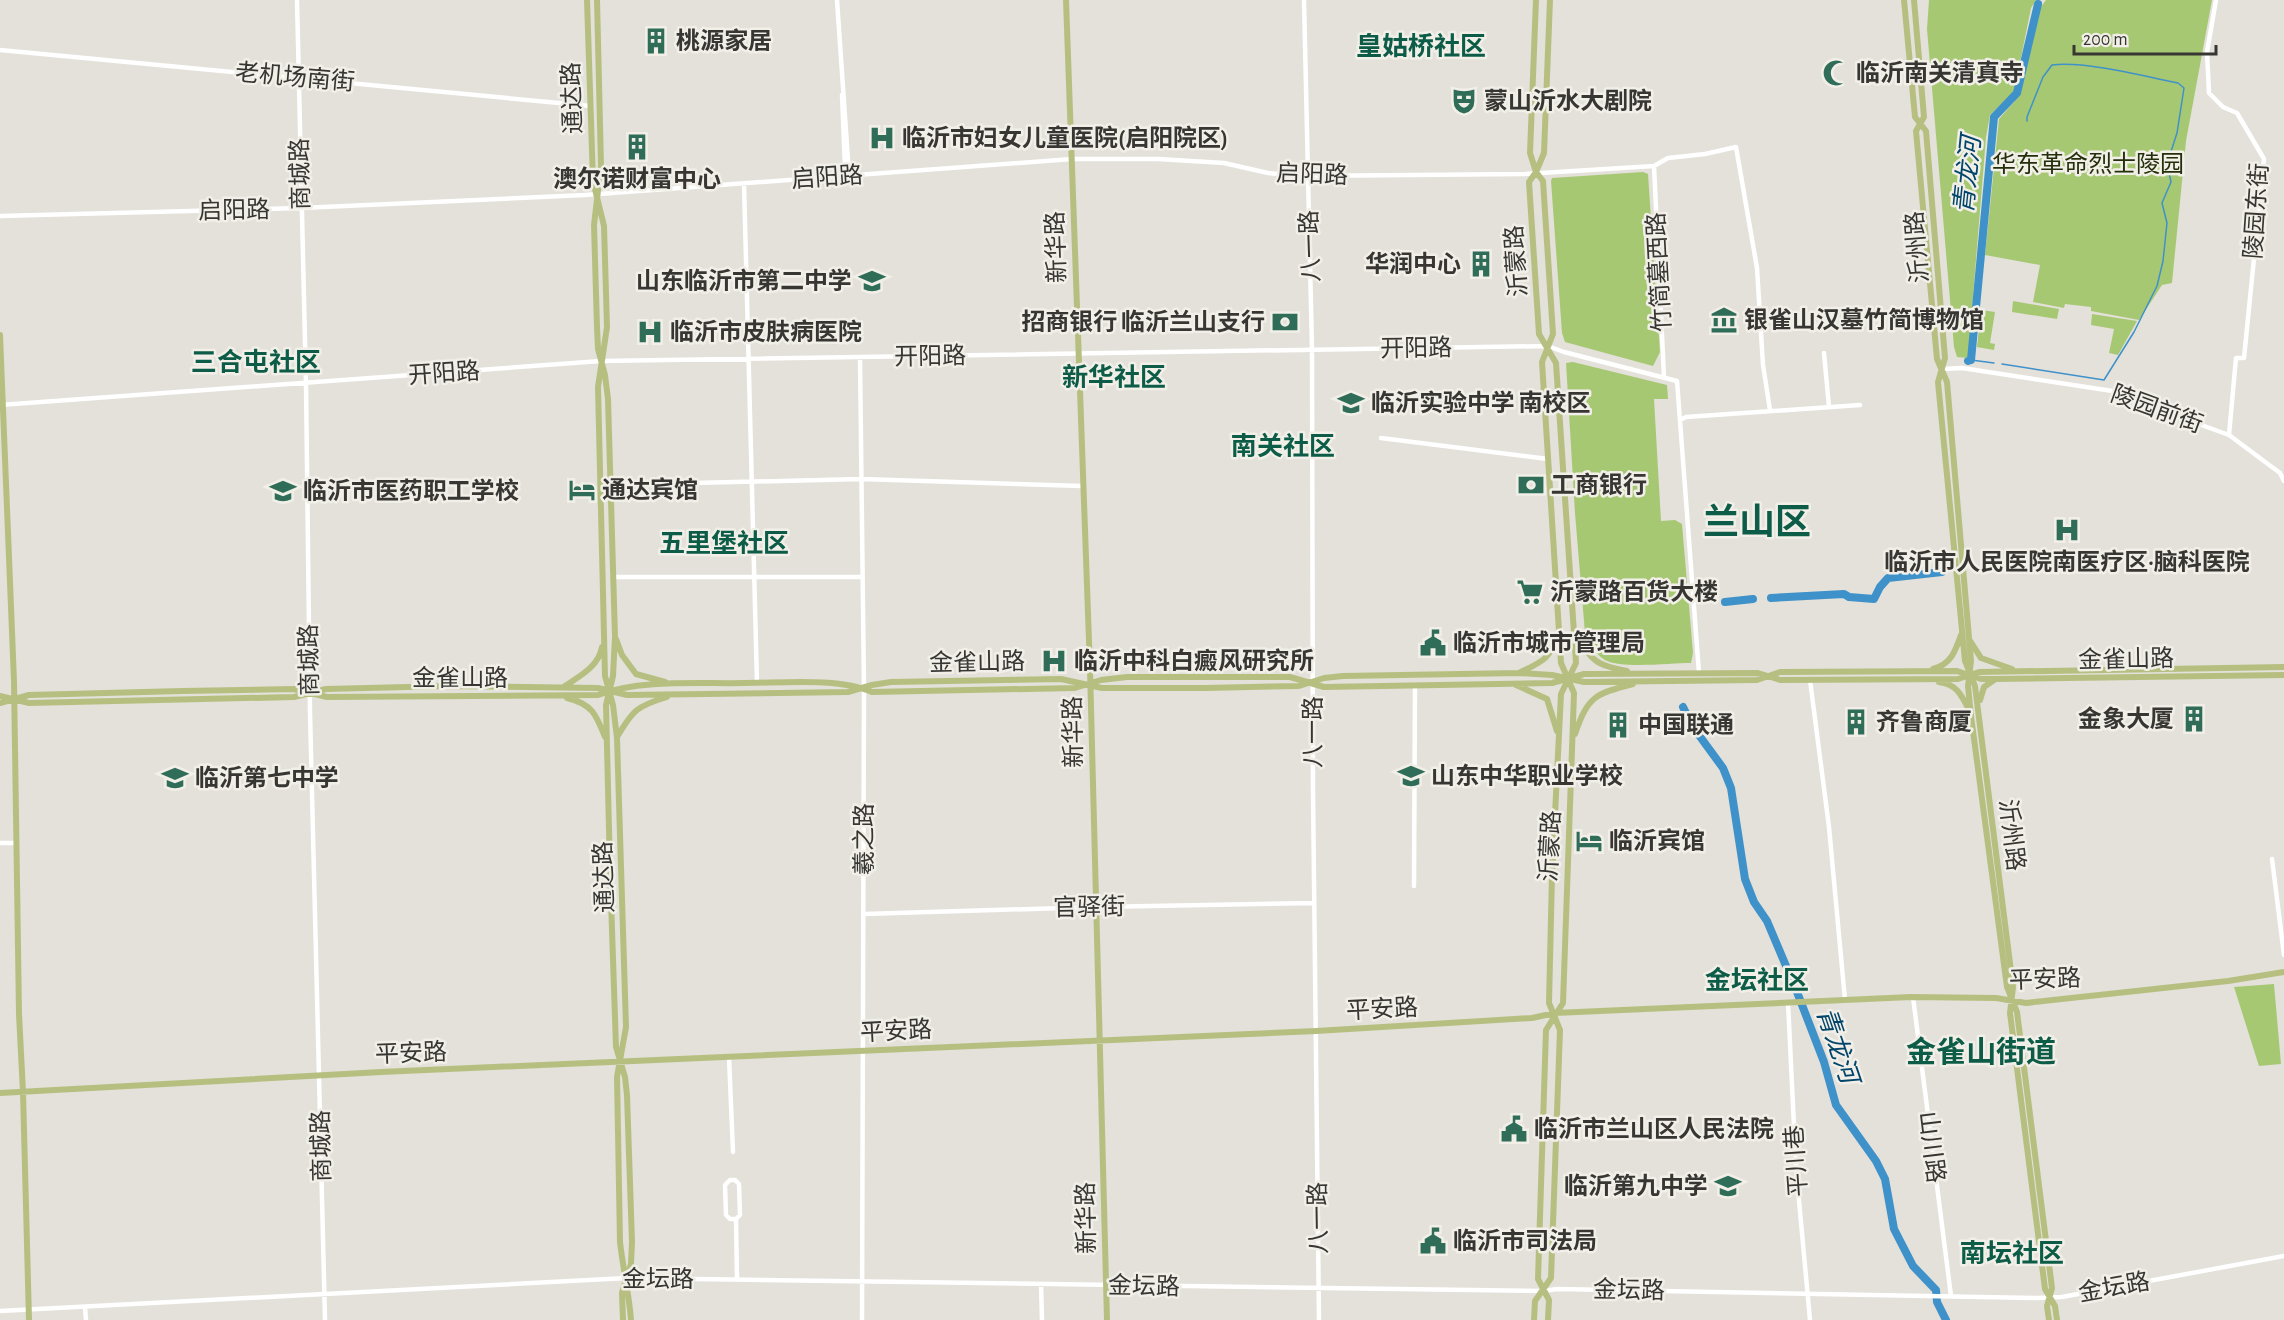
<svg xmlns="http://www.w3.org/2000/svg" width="2284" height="1320" viewBox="0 0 2284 1320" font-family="'Alegreya Sans','Noto Sans SC',sans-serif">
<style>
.green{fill:#a7c873}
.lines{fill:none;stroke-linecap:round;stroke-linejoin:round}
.stream{stroke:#3f91ca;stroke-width:1.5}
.river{stroke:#3f91ca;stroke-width:8}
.minor{stroke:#fff;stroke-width:4.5}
.major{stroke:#b7bf80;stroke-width:6}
.labels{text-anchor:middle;stroke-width:5;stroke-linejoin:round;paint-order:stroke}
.poi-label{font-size:24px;font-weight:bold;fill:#373633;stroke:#f1efe7;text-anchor:start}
.street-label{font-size:24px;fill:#373633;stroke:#f1efe7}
.park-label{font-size:24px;fill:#232f0b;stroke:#f1efe7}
.neighbourhood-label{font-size:26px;font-weight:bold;fill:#0c5c47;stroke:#f1efe7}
.water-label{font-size:26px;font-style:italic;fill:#02456b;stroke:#f1efe7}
.district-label{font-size:30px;font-weight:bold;fill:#0c5c47;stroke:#f1efe7}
.town-label{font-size:36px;font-weight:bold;fill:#0c5c47;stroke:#f1efe7}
</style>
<rect width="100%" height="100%" fill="#e3e1da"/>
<path class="green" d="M1929,0h107l-5,8 -17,84 -24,23 -4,22 -18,221 -11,-1 -3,-10 -27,-318z
M2046,0h166l-26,141 -14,142 -10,2 -23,35 -48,-9v-4l-26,-3 -1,4 -31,-6 7,-37 -55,-10 14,-136 21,-24 20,-87z
M1643,172l5,2 12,178 -7,14 -88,-24 -3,-9 -11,-152 1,-3z
M2013,301l46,8 -2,10 -45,-7z
M1981,310l14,2 -5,31 5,1 -1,6 -17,-3z
M2092,314l45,7 -19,34 -9,-2 5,-24 -23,-4z
M1573,362l94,23 1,14h-14l7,122 14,-1 7,4 11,129 -2,10c-20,0 -70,6 -86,-3 -10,-6 -15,-17 -20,-27l-10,-120 -9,-150z
M2274,984l7,80 -22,2 -25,-79z"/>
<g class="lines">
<path class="stream" d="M1971,360l23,3
M2002,364l102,16 30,-48 23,-46 6,-25 4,-38 -5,-20 9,-21 -4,-18 10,-31 7,-45 -6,-5c-35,-7 -92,-22 -126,-18l-9,12 -16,40v4"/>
<path class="river" d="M1968,361l3,-1 23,-243 23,-24 21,-89
M1771,598l73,-4 5,3 25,2 6,-12 8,-9 54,-6
M1725,602l28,-3
M1683,707l10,20 30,41 8,20 14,91 9,23 13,19 30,71 27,70 12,43 40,56 9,18 9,50 19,37 23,24 1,12 9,18"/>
<path class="minor" d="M297,0l9,384 4,328 15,608
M837,0l12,175
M1304,0l8,350 1,442 6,528
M2216,0l-9,52 2,41 14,14 14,6 27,46 -20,199h-8l-7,77
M0,50l591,56
M842,95l3,73 4,7
M1654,166l10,211
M744,183l13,500
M0,216l301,-8 284,-13 487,-36h86l66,4 44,10 31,3 226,-2 129,-8 14,-8 37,-4 31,-7 21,121 6,97 7,45
M1824,353l5,54
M860,358l4,330 -2,632
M1942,369l20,-1 170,26 42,21 55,20 51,38 4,8
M0,405l601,-44 947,-15 16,6 113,29 22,292
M1680,420l6,-3 174,-12
M1381,438l167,21
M611,485l250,-6 221,7
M614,577h248
M1810,680l19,147 16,173
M0,843h16
M2272,859l12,96
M1414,886l1,-201
M864,914l232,-7 218,-4
M1913,997l38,299
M1788,1002l8,166 14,152
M729,1057l4,95
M736,1219h-6l-4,-4 -1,-30 5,-5h5l4,4 1,31 -4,4 1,60
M1041,1284l1,36
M85,1307l1,13
M0,1311l627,-33 916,13 14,-2 480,9 25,-1 222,-41"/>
<path class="major" d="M587,0l6,181 11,45 3,101 -9,60 7,289 8,29 4,33 9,289 -9,50 3,165c3,27 9,51 11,78
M597,0l4,165 -7,60 3,102 1,22 7,26 3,24 7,238 -2,39 -7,29 4,166 6,176 9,30 2,18 5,147 -1,22 -9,29 1,27
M1066,0l24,669 17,651
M1536,0l-6,153 6,19 7,9 10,153 -11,28 19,301 13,30 -11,310 -17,27 -8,249 11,21 -1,20
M1904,0l11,117 11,14 19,227 -7,24 27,279 10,25 3,24 35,277 -3,26 35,276 10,17 2,14
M1914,0l10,117 -8,14 21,228 10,23 24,279 -3,25 3,30 36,271 10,25 35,276 -5,18 2,14
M0,335l14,346 5,333 4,78 6,228
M1574,631c18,29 19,34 53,40
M616,639l6,16 14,19 29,8
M1970,641l11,17 31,11
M1933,669c18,-5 22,-17 28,-34
M1519,673c24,-12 31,-13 38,-39
M1939,682c18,2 23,14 30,28
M1516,685l31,14 10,32
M565,686c15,-10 34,-20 37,-39
M0,696l29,7 265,-6 32,-8 122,-3 150,2 29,7 221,-3 24,-7 19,-3 170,-3 41,9h103l94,-2 25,-8 19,-2 176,-3 33,2 32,7 173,-2 23,-8 177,-1 24,8h14l289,-4
M567,698c25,6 29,16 38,39
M1980,700l4,-13 10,-7
M0,703l29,-8 153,-4 112,-2 33,8 271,-2c42,-16 101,-11 146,-12 37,0 95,-6 128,9l203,-4 26,-8 26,-3h163l34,10 228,-4 32,-9 174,-1 22,7 178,-1 21,-7 305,-5
M1575,734c13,-38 20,-40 58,-50
M617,737c16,-27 20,-31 50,-40
M0,1093l381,-21 935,-41 216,-13 23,-5 356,-16 85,1 30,5 202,-22 56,-9
M1534,1320l1,-19 16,-23 9,-248 -11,-27 3,-128 9,-181 15,-31 -20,-300 -17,-29 -10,-152 7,-10 8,-19 6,-153"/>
</g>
<defs>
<g id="building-bare" transform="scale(2.07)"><path d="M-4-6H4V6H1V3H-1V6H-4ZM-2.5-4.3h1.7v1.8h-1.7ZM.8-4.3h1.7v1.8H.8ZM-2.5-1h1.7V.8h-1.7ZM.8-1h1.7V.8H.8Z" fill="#2f6d59" stroke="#f1efe7" stroke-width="2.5" paint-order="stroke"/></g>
<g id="mosque-bare" transform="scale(2.07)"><path d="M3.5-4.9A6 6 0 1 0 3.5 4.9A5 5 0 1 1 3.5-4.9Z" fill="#2f6d59" stroke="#f1efe7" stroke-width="2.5" paint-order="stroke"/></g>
<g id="theatre-bare" transform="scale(2.07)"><path d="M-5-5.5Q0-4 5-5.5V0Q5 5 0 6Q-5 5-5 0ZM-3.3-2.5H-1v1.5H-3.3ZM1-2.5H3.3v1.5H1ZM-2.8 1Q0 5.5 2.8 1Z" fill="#2f6d59" stroke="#f1efe7" stroke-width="2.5" paint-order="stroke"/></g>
<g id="hospital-bare" transform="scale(2.07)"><path d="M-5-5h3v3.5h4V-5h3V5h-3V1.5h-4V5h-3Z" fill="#2f6d59" stroke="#f1efe7" stroke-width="2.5" paint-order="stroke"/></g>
<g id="school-bare" transform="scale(2.07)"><path d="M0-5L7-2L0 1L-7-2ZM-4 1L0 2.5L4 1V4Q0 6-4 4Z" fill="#2f6d59" stroke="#f1efe7" stroke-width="2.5" paint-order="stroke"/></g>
<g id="museum-bare" transform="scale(2.07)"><path d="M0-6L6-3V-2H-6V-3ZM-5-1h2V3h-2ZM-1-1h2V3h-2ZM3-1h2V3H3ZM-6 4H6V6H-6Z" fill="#2f6d59" stroke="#f1efe7" stroke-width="2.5" paint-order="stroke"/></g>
<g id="bank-bare" transform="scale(2.07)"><path d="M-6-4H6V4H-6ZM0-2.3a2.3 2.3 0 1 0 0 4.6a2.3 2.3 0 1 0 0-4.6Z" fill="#2f6d59" stroke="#f1efe7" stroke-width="2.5" paint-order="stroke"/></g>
<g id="hotel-bare" transform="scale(2.07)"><path d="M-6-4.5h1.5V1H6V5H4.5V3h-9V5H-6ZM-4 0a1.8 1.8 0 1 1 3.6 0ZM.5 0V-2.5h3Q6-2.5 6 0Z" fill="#2f6d59" stroke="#f1efe7" stroke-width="2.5" paint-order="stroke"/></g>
<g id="supermarket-bare" transform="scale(2.07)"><path d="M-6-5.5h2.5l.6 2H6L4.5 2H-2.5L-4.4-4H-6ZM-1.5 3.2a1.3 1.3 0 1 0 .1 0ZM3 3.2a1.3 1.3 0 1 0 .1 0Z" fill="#2f6d59" stroke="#f1efe7" stroke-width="2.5" paint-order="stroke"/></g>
<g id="civic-bare" transform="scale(2.07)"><path d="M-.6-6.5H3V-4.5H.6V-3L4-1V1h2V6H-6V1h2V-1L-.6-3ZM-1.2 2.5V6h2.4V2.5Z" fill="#2f6d59" stroke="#f1efe7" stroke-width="2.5" paint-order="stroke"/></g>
</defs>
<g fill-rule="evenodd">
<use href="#building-bare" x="656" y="41"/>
<use href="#mosque-bare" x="1836" y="73"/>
<use href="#theatre-bare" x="1464" y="101"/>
<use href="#hospital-bare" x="882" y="138"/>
<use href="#building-bare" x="637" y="147"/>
<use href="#building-bare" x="1481" y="264"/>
<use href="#school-bare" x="872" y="281"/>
<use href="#museum-bare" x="1724" y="320"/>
<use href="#bank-bare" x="1285" y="322"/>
<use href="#hospital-bare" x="650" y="332"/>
<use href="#school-bare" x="1351" y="403"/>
<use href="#bank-bare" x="1531" y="485"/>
<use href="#hotel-bare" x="582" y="490"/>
<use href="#school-bare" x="283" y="491"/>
<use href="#hospital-bare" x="2067" y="530"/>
<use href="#supermarket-bare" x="1530" y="592"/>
<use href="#civic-bare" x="1433" y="643"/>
<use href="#hospital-bare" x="1054" y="661"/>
<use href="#building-bare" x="2194" y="719"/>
<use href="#building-bare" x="1856" y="722"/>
<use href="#building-bare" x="1618" y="725"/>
<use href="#school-bare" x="1411" y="776"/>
<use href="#school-bare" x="175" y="778"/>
<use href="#hotel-bare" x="1589" y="841"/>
<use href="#civic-bare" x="1514" y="1129"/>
<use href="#school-bare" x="1728" y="1186"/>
<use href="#civic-bare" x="1433" y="1241"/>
</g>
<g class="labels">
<g class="poi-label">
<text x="676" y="49">桃源家居</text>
<text x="1856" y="81">临沂南关清真寺</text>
<text x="1484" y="109">蒙山沂水大剧院</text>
<text x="902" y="146">临沂市妇女儿童医院(启阳院区)</text>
<text x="637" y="187" text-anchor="middle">澳尔诺财富中心</text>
<text x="1461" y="272" text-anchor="end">华润中心</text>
<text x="852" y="289" text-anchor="end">山东临沂市第二中学</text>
<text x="1744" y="328">银雀山汉墓竹简博物馆</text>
<text x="1265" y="330" text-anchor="end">招商银行 临沂兰山支行</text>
<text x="670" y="340">临沂市皮肤病医院</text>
<text x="1371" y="411">临沂实验中学 南校区</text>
<text x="1551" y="493">工商银行</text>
<text x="602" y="498">通达宾馆</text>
<text x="303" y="499">临沂市医药职工学校</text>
<text x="2067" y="570" text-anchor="middle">临沂市人民医院南医疗区·脑科医院</text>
<text x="1550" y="600">沂蒙路百货大楼</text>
<text x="1453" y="651">临沂市城市管理局</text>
<text x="1074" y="669">临沂中科白癜风研究所</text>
<text x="2174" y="727" text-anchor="end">金象大厦</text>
<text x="1876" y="730">齐鲁商厦</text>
<text x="1638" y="733">中国联通</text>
<text x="1431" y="784">山东中华职业学校</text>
<text x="195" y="786">临沂第七中学</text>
<text x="1609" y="849">临沂宾馆</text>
<text x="1534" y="1137">临沂市兰山区人民法院</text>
<text x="1708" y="1194" text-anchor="end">临沂第九中学</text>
<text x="1453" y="1249">临沂市司法局</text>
</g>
<g class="street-label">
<text transform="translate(295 77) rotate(5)" y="8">老机场南街</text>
<text transform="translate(572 98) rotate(-92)" y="8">通达路</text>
<text transform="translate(300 174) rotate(-91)" y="8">商城路</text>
<text transform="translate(1312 174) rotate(2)" y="8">启阳路</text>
<text transform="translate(827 177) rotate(-4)" y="8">启阳路</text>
<text transform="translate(234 210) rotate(-1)" y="8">启阳路</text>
<text transform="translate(2256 211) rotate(-86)" y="8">陵园东街</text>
<text transform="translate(1310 246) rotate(-92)" y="8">八一路</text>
<text transform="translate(1056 247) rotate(-92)" y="8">新华路</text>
<text transform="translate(1917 247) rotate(-95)" y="8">沂州路</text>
<text transform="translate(1516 261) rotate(-94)" y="8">沂蒙路</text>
<text transform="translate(1659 272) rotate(-93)" y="8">竹简墓西路</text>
<text transform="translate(1416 348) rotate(-1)" y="8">开阳路</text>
<text transform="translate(930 356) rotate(-1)" y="8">开阳路</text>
<text transform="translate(444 373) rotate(-4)" y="8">开阳路</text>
<text transform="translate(2157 409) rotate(20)" y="8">陵园前街</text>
<text transform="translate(2126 659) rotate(-1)" y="8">金雀山路</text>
<text transform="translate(309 660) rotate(-91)" y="8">商城路</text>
<text transform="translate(977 662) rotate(-1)" y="8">金雀山路</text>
<text x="460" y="686">金雀山路</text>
<text transform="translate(1073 732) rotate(-91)" y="8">新华路</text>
<text transform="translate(1313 732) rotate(-90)" y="8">八一路</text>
<text transform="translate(2012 835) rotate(83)" y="8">沂州路</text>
<text transform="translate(864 839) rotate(-90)" y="8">羲之路</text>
<text transform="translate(1550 846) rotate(-87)" y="8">沂蒙路</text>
<text transform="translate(604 877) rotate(-92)" y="8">通达路</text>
<text transform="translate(1089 907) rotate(-1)" y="8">官驿街</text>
<text transform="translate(2045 979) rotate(-2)" y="8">平安路</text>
<text transform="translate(1382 1009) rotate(-3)" y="8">平安路</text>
<text transform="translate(896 1031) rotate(-3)" y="8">平安路</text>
<text transform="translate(411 1053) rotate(-2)" y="8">平安路</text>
<text transform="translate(321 1146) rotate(-91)" y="8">商城路</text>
<text transform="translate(1932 1147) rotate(83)" y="8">山川路</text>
<text transform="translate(1796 1161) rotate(-94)" y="8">平川巷</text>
<text transform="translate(1086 1218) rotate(-91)" y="8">新华路</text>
<text transform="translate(1318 1218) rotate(-91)" y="8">八一路</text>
<text x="658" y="1287">金坛路</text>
<text transform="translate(1144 1286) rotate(1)" y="8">金坛路</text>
<text transform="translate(2114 1287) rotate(-10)" y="8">金坛路</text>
<text transform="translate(1629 1290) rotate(1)" y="8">金坛路</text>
</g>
<g class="park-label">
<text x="2088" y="172">华东革命烈士陵园</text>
</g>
<g class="neighbourhood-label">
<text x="1421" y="55">皇姑桥社区</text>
<text x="256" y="371">三合屯社区</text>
<text x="1114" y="386">新华社区</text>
<text x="1283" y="455">南关社区</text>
<text x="724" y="552">五里堡社区</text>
<text x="1757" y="989">金坛社区</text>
<text x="2012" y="1262">南坛社区</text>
</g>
<g class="water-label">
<text transform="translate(1967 175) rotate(-84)" y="9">青龙河</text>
<text transform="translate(1838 1045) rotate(71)" y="9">青龙河</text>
</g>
<g class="district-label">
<text x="1981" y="1062">金雀山街道</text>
</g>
<g class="town-label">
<text x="1757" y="534">兰山区</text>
</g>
</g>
<path d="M2074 45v9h142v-9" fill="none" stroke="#373633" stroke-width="3"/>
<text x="2083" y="45" font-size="18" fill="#373633" stroke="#f1efe7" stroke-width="4.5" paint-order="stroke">200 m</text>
</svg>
